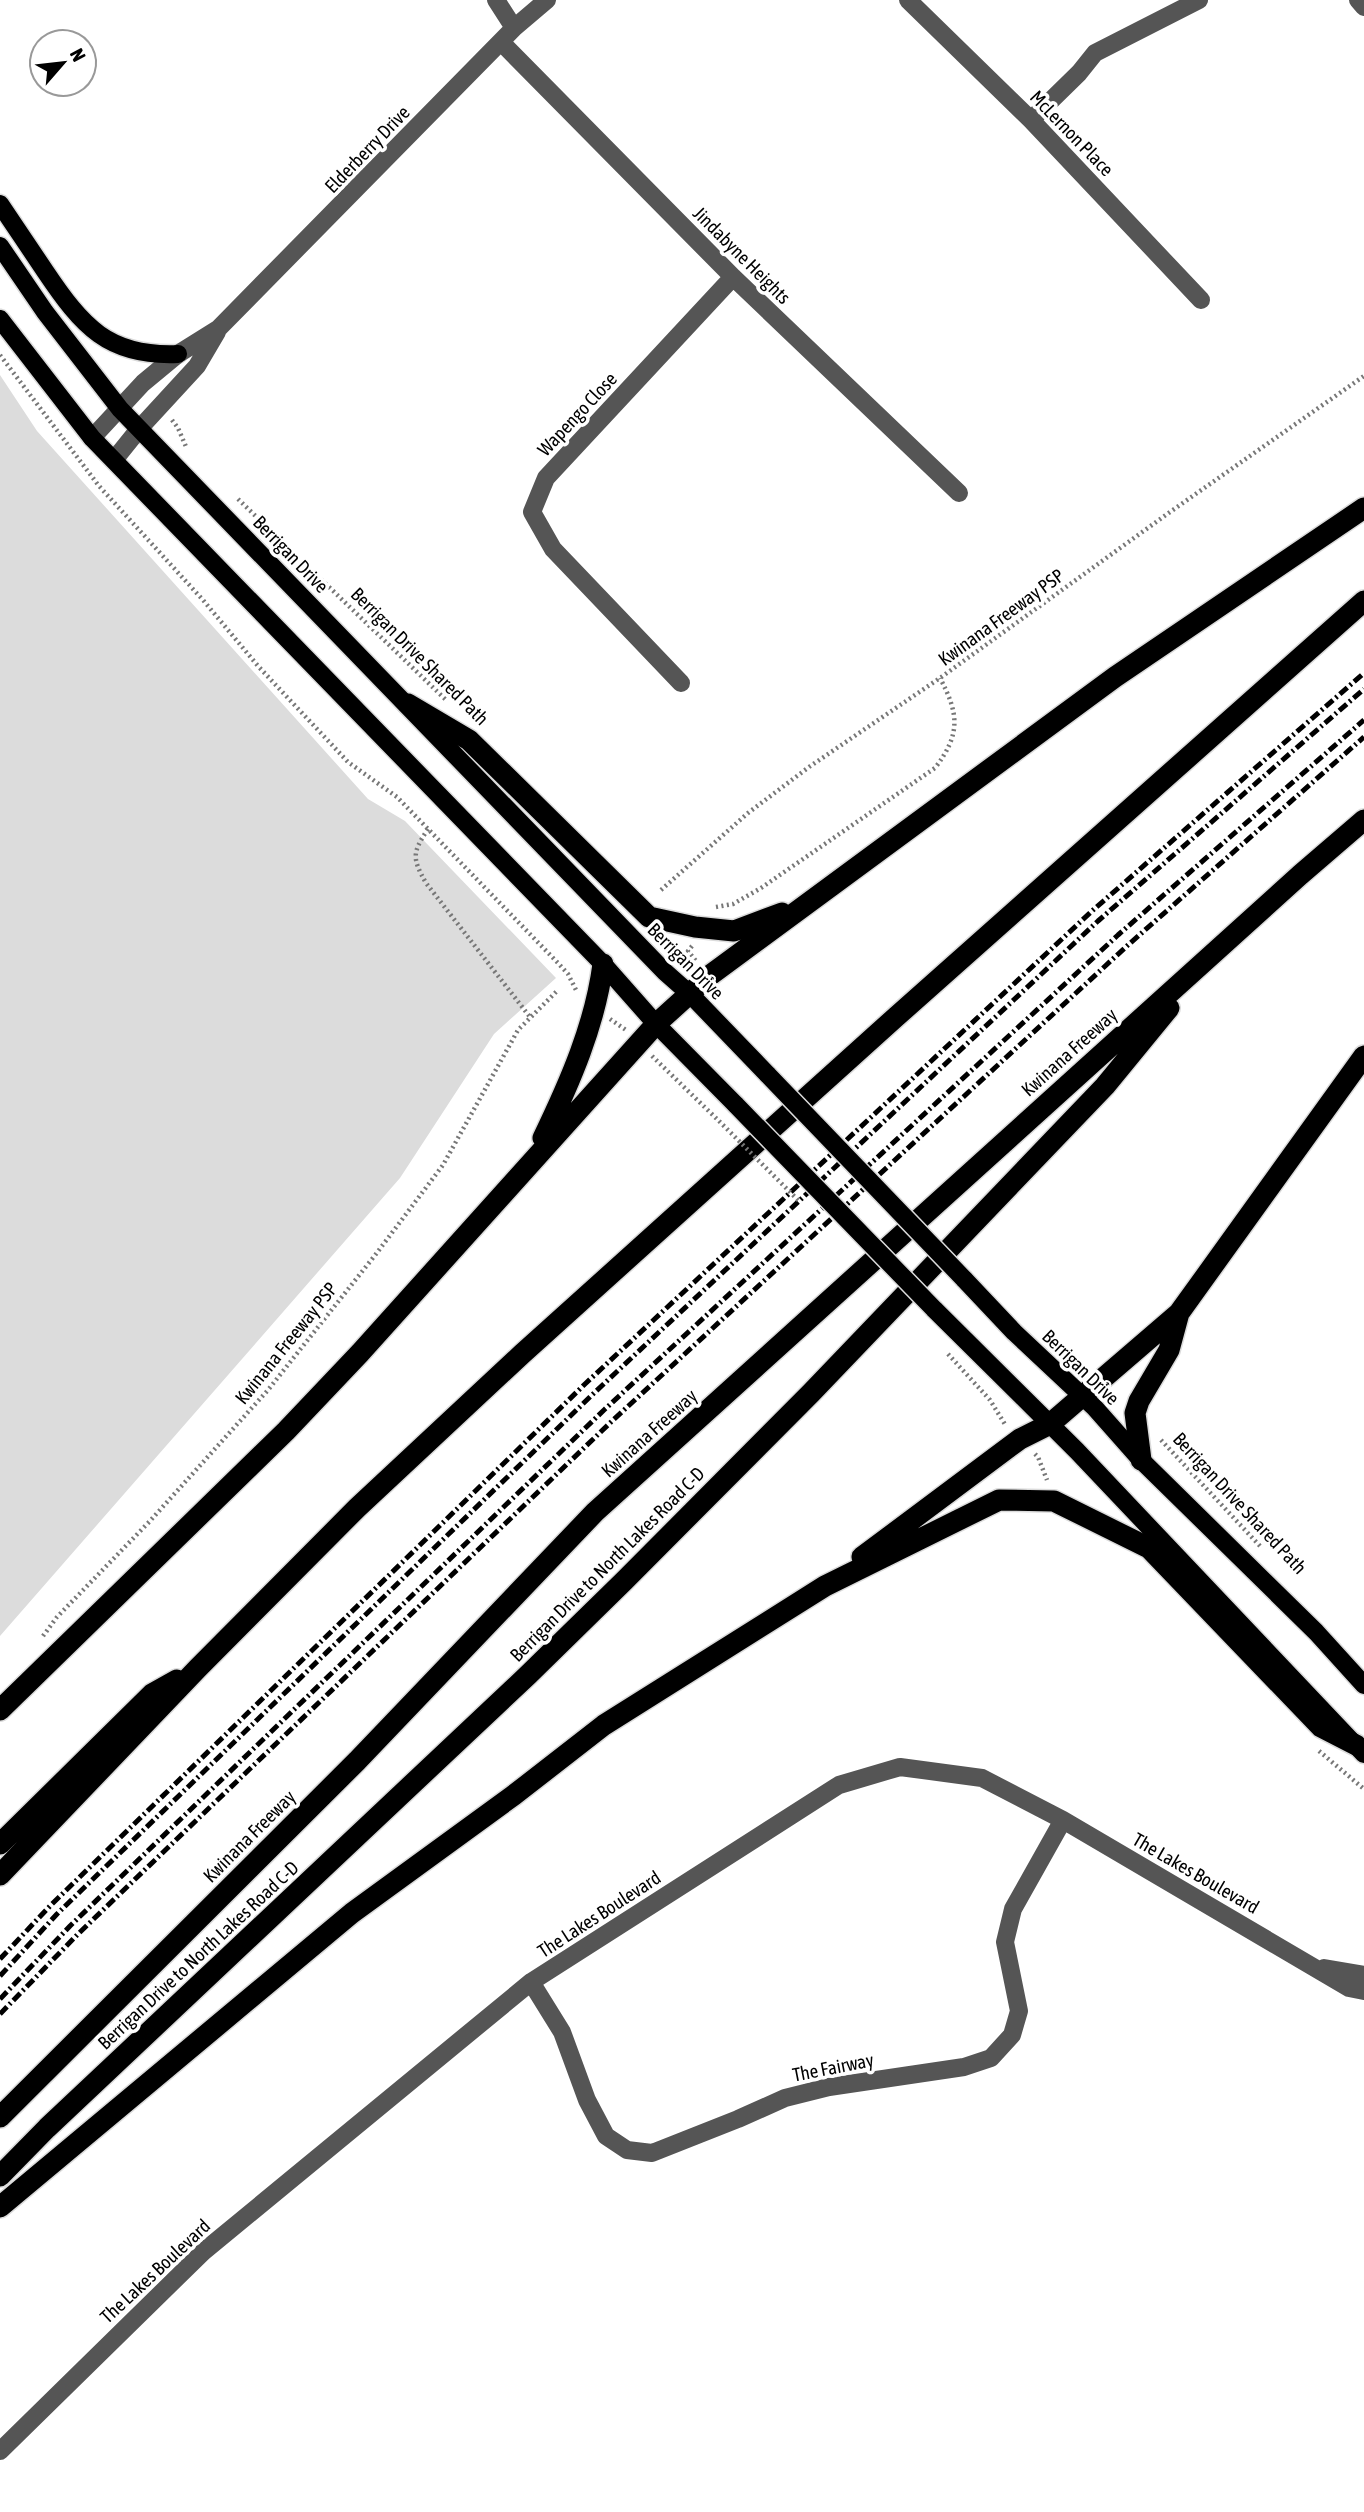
<svg xmlns="http://www.w3.org/2000/svg" width="1364" height="2512" viewBox="0 0 1364 2512" font-family="'Asap Condensed',sans-serif">
<style>
.green{fill:#dcdcdc}
.lines{fill:none;stroke-linecap:round;stroke-linejoin:round}
.major-casing{stroke:#dbdbdb;stroke-width:21}
.highway-casing{stroke:#dbdbdb;stroke-width:24}
.path{stroke:#777;stroke-width:4.5;stroke-dasharray:2 3.5;stroke-linecap:butt}
.minor{stroke:#555;stroke-width:18}
.major{stroke:#000;stroke-width:18}
.highway{stroke:#000;stroke-width:21}
.rail{stroke:#000;stroke-width:5;stroke-dasharray:10 3.5 2 3.5;stroke-linecap:butt}
.major-bridge-casing{stroke:#dbdbdb;stroke-width:21;stroke-linecap:butt}
.path-bridge{stroke:#777;stroke-width:4.5;stroke-dasharray:2 3.5;stroke-linecap:butt}
.major-bridge{stroke:#000;stroke-width:18}
.labels{text-anchor:middle;stroke-width:7;stroke-linejoin:round;paint-order:stroke}
.street-label{font-size:19px;fill:#000;stroke:#fff}
</style>
<rect width="100%" height="100%" fill="#fff"/>
<path class="green" d="M0,375l37,56 331,368 37,22 151,157 -62,56 -94,144 -400,458z"/>
<g class="lines">
<g class="major-casing">
<path id="major" d="M0,204c15,22 30,45 45,67 37,55 63,86 133,83
M0,246l45,66 75,97 545,563 26,23 77,80
M0,319l92,119 511,526 53,60 80,81
M964,1279l50,53 81,76 46,52 175,172 48,53
M934,1309l143,142 287,303"/>
</g>
<g class="highway-casing">
<path id="highway" d="M408,704l61,36 180,177 46,10 39,4 48,-18
M543,1138c27,-56 52,-113 60,-174
M1141,1460l-6,-47 4,-12 30,-51 10,-37
M862,1557l158,-118 30,-15 129,-111 185,-257
M0,1710l286,-279 74,-78 296,-329 53,-48 406,-299 249,-169
M0,1844l152,-150 25,-14
M0,1875l198,-207 159,-160 165,-154 375,-338 467,-415
M0,2117l357,-356 238,-249 705,-637 64,-55
M0,2176l47,-48 481,-453 96,-94 187,-188 294,-307 64,-78
M0,2207l352,-294 162,-118 90,-70 221,-139 174,-86 55,1 95,47 172,179 35,18"/>
</g>
<path class="path" d="M0,355l99,131 104,114 55,66 90,96 49,35 161,166 10,11 8,16
M172,420l6,8 9,21
M238,499l208,201
M428,829c-16,24 -16,29 -2,54l104,134
M661,890l87,-77 61,-46 131,-89 230,-166 194,-136
M716,907l17,-3 28,-16 174,-120c26,-34 24,-54 5,-90
M692,946l-4,5 8,10
M610,1019l16,11
M652,1056l67,65
M948,1354l42,46 16,26
M1067,1354l11,5 8,8
M1161,1440l99,106
M1035,1454l3,3 9,23
M43,1636l14,-19 93,-96 118,-131 108,-136 67,-89 75,-135 39,-39
M1319,1751l45,38"/>
<path class="minor" d="M496,0l18,28
M908,0l123,120 170,180
M1358,0l6,7
M501,42l232,235 226,216
M1031,120l48,-47 16,-20 104,-53
M92,438l51,-55 35,-29 40,-25 296,-301 33,-28
M114,460l25,-31 58,-63 20,-34
M681,683l-128,-134 -21,-37 14,-34 187,-201
M1324,1968l40,7
M531,1982l31,50 25,68 19,36 21,14 25,3 86,-34 47,-21 44,-11 135,-20 27,-9 21,-23 7,-24 -14,-69 8,-33 50,-89
M0,2451l203,-199 328,-270 308,-197 61,-18 82,11 81,42 286,168 15,3"/>
<use href="#major" class="major"/>
<use href="#highway" class="highway"/>
<path class="rail" d="M0,1959l50,-53 535,-522 507,-473 272,-238
M0,1976l57,-62 536,-520 505,-473 266,-232
M0,1999l70,-73 534,-516 514,-475 246,-215
M0,2014l78,-80 533,-512 517,-477 236,-208"/>
<g class="major-bridge-casing">
<path id="major-bridge" d="M768,1075l196,204
M736,1105l198,204"/>
</g>
<path class="path-bridge" d="M719,1121l81,81"/>
<use href="#major-bridge" class="major-bridge"/>
</g>
<g class="labels">
<g class="street-label">
<text transform="translate(1072 133) rotate(46)" y="7">McLernon Place</text>
<text transform="translate(367 149) rotate(-46)" y="7">Elderberry Drive</text>
<text transform="translate(742 255) rotate(45)" y="7">Jindabyne Heights</text>
<text transform="translate(577 414) rotate(-47)" y="7">Wapengo Close</text>
<text transform="translate(291 554) rotate(46)" y="7">Berrigan Drive</text>
<text transform="translate(1001 617) rotate(-36)" y="7">Kwinana Freeway PSP</text>
<text transform="translate(420 656) rotate(45)" y="7">Berrigan Drive Shared Path</text>
<text transform="translate(686 961) rotate(45)" y="7">Berrigan Drive</text>
<text transform="translate(1069 1052) rotate(-42)" y="7">Kwinana Freeway</text>
<text transform="translate(286 1343) rotate(-51)" y="7">Kwinana Freeway PSP</text>
<text transform="translate(1081 1367) rotate(44)" y="7">Berrigan Drive</text>
<text transform="translate(649 1433) rotate(-42)" y="7">Kwinana Freeway</text>
<text transform="translate(1240 1503) rotate(47)" y="7">Berrigan Drive Shared Path</text>
<text transform="translate(607 1564) rotate(-45)" y="7">Berrigan Drive to North Lakes Road C-D</text>
<text transform="translate(249 1836) rotate(-45)" y="7">Kwinana Freeway</text>
<text transform="translate(1196 1873) rotate(30)" y="7">The Lakes Boulevard</text>
<text transform="translate(599 1914) rotate(-33)" y="7">The Lakes Boulevard</text>
<text transform="translate(198 1955) rotate(-43)" y="7">Berrigan Drive to North Lakes Road C-D</text>
<text transform="translate(833 2067) rotate(-11)" y="7">The Fairway</text>
<text transform="translate(155 2271) rotate(-43)" y="7">The Lakes Boulevard</text>
</g>
</g>
<g transform="translate(63 63) rotate(62)"><circle r="33" fill="#ffffff" stroke="#999999" stroke-width="2"/>
<path d="M0-5L12 26L0 18L-12 26Z" fill="#000000"/>
<text y="-10" font-size="19" font-weight="bold" text-anchor="middle" fill="#000000">N</text>
</g>
</svg>
